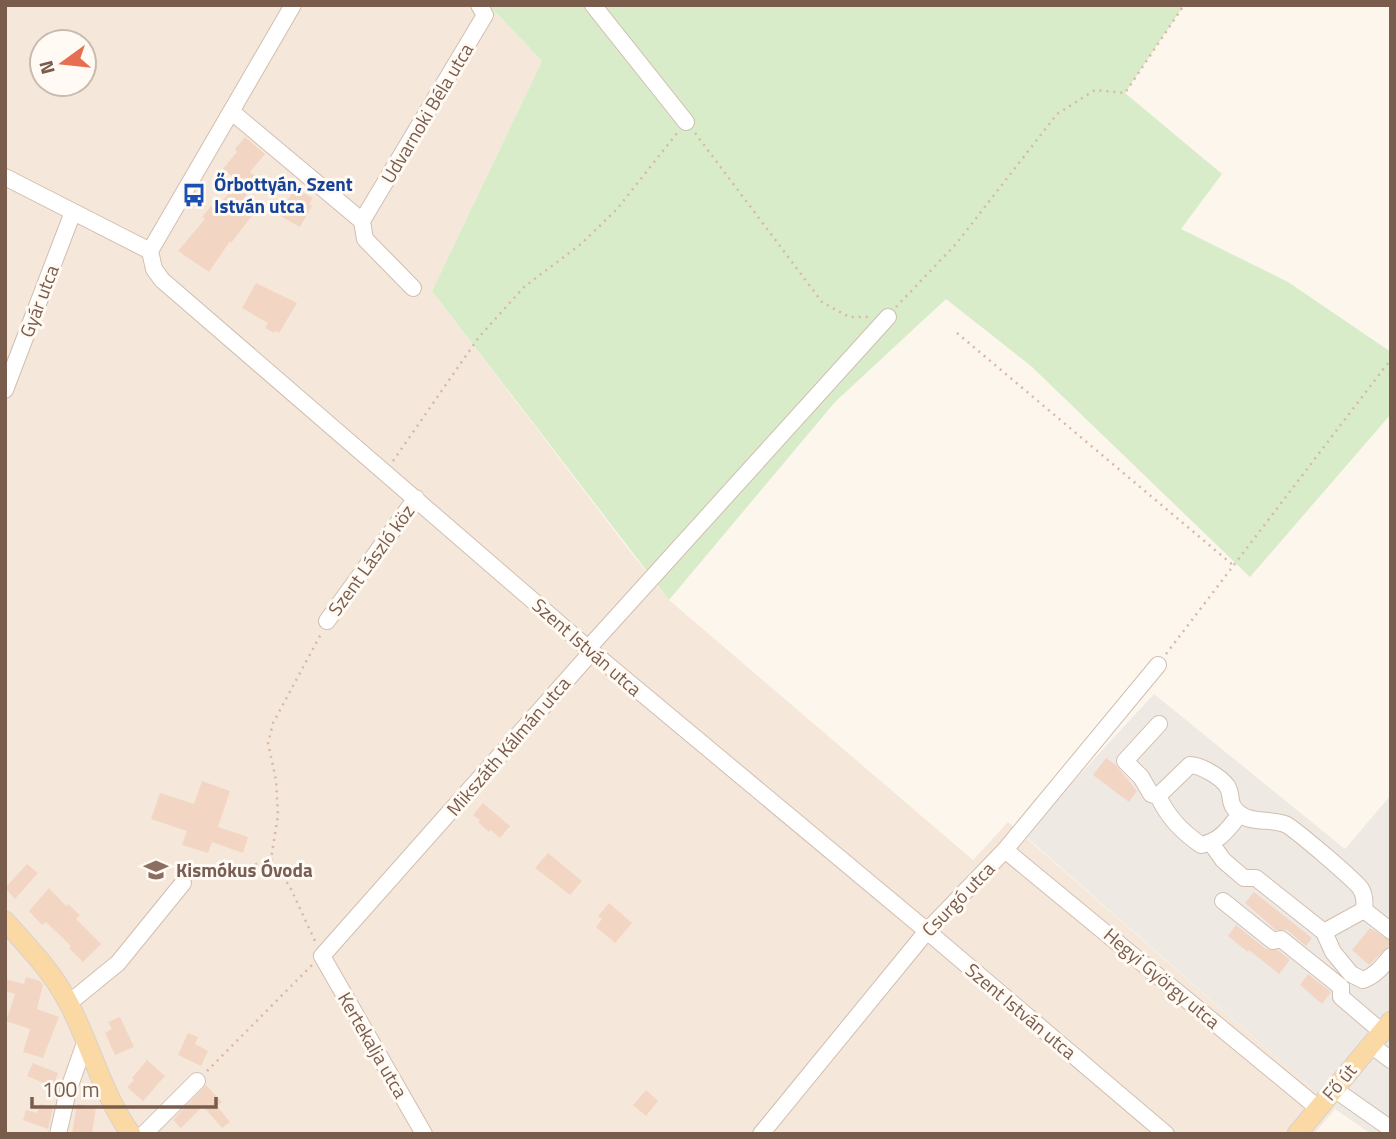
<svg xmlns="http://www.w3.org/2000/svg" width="1396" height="1139" viewBox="0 0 1396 1139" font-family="'Titillium Web',sans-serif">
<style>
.residential{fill:#f5e8da;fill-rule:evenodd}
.industrial{fill:#efe9e4}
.green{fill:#d8ecc9}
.building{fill:#f3d5c3}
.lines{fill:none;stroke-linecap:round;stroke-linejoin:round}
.minor-casing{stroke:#d1beb0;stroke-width:18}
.major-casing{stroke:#dad1cd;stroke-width:21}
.path{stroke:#d9b8a5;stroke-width:2.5;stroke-dasharray:2 5;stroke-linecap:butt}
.minor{stroke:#fff;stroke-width:16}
.major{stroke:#fbd9a5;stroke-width:19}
.labels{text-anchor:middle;stroke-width:6;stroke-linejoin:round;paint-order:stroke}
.street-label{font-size:19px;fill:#7a5c4d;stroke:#fffaf3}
.transit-label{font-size:19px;font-weight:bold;fill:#164399;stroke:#fffaf3;text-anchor:start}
.education-label{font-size:19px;font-weight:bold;fill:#785e54;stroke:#fffaf3;text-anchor:start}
</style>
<rect width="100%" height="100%" fill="#fdf6ec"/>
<path class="residential" d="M5,5h484l53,56 -110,230 197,259 40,50 304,260 35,-38 327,287 -21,25h-1309zM42,42h42v42h-42z"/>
<path class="industrial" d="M1154,694l191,155 46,-54v339h-20l-36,-25 -311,-274z"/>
<path class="green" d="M489,5h695l-59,88 97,81 -41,55 107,53 103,70v62l-141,163 -219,-211 -85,-67 -111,103 -166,198 -237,-309 110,-230z"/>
<path class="building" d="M245,137l20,17 -15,18 9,7 -14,18 13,11 -27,35 -1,-2 -21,31 -31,-21 27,-32 -3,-2 9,-11 4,4 23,-28 -15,-13 14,-17 -2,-3z
M295,188l18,10 -4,6 3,2 -12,21 -21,-12z
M256,283l41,20 -18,30 -4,-2 -1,2 -9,-5 3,-5 -26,-15z
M1106,758l10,7 21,26 -8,11 -36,-27z
M202,781l28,10 -12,36 30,10 -5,16 -31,-11 -4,11 -26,-8 5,-14 -36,-12 9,-26 34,11z
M483,803l27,23 -10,12 -9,-8 -2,2 -11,-10 2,-2 -7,-5z
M548,853l34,28 -12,14 -35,-27z
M27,864l11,9 -23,26 -10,-11z
M49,888l17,18 2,-2 12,11 -4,4 25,25 -18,18 -14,-14 2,-2 -25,-24 -4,3 -13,-14z
M1254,892l58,46 -6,8 -19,-16h-11l-31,-27z
M609,903l23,20 -17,20 -19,-16 6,-8 -4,-3z
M1236,925l30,24 12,1 12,10 -11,14 -30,-24 -1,2 -20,-16z
M1370,928l21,13v3l-22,21 -17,-15z
M1308,974l23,18 -9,12 -22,-19z
M26,977l14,4 3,4 -6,24 22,8 -16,41 -20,-6 7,-23 -24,-8 9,-27 -10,-3v-12l19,5z
M120,1017l14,30 -19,8 -10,-22 7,-4 -4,-7z
M188,1033l10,4 -3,7 13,7 -7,15 -23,-11z
M147,1060l18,16 -22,25 -16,-14 7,-7 -2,-2z
M33,1063l25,10 -5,14 -26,-11z
M206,1085l16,17 -5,4 13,16 -8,6 -19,-22 -22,22 -8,-8z
M646,1090l12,11 -12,15 -13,-11z
M40,1104l13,4 -5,21 -25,-9 3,-10 11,3z
M77,1104l19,3 -4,27h-20z"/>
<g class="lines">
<g class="minor-casing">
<path id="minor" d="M593,5l93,117
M232,112l130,109 123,-206 -6,-10
M5,177l145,74
M362,221l3,18 48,49
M150,251l4,18 8,11 428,370 337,281 239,203
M150,251l143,-246
M5,390l68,-178
M327,621l89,-123
M1159,724l-34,37 16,16 10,17 7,2 32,-31c10,0 31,12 37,21 7,11 -1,17 13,28 12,10 32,4 47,11 10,6 68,55 74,64 4,7 4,14 3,21l27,21
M1158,796c10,21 23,35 43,49 20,-4 27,-16 39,-31
M1211,843l12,17 21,18h12l68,54 9,20 18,22 12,6c12,-4 20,-14 28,-24
M1005,850l313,258
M1223,901l50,40 8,-2 60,48v10l41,35
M1324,932l40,-22
M69,1003l49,-40 65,-80
M1371,1045l20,15
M1334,1089l57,40
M58,1134l10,-43 17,-48
M144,1134l53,-53
M424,1134l-102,-178 266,-300 4,-12 296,-327
M761,1134l166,-203 78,-81 153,-185"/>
</g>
<g class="major-casing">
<path id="major" d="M5,921c23,26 47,50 63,81 23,43 34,92 63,132
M1297,1134l94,-113"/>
</g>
<path class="path" d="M695,133l127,169 27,15h20
M896,307l60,-63 101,-130 38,-24 30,3 59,-88
M957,333l277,233
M393,461l86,-124 45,-50 57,-43 36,-35 61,-77
M1166,654l225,-295
M271,859l19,28 25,54
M195,876l8,-5 22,-6 24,2 22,-8 7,-44 -2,-35 -8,-37 5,-20 48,-89
M207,1071l106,-107"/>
<use href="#minor" class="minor"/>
<use href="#major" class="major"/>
</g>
<defs>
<g id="bus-bare" transform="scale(1.89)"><path d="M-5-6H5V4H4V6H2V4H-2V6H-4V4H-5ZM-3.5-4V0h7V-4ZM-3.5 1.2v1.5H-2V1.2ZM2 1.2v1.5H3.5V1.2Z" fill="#1a4fb4" stroke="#fffaf3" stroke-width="2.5" paint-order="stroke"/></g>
<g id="school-bare" transform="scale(1.89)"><path d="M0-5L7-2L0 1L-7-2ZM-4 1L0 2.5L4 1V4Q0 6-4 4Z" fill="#8d6e63" stroke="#fffaf3" stroke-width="2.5" paint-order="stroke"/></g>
</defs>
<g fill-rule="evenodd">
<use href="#bus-bare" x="194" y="195"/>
<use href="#school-bare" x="156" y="870"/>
</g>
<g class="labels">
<g class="street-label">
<text transform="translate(427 113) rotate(-59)" y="7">Udvarnoki Béla utca</text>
<text transform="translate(39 301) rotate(-69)" y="7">Gyár utca</text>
<text transform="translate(371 560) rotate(-54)" y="7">Szent László köz</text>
<text transform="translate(587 647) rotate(41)" y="7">Szent István utca</text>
<text transform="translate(508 746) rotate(-49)" y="7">Mikszáth Kálmán utca</text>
<text transform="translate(958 899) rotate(-46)" y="7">Csurgó utca</text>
<text transform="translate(1162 978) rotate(40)" y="7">Hegyi György utca</text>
<text transform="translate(1021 1011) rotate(40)" y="7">Szent István utca</text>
<text transform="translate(373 1045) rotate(60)" y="7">Kertekalja utca</text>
<text transform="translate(1339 1082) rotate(-50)" y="7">Fő út</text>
</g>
<g class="transit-label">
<text x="214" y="191">Őrbottyán, Szent<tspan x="214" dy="22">István utca</tspan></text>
</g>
<g class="education-label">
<text x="176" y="877">Kismókus Óvoda</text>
</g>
</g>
<rect width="1396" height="1139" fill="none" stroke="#7a5c4d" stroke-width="14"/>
<g transform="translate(63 63) rotate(255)"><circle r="33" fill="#fffaf3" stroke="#cabbb1" stroke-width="2"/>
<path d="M0-5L12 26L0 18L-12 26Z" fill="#e76f51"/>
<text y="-10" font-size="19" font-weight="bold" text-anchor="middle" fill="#7a5c4d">N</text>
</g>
<path d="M32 1097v10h184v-10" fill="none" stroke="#7a5c4d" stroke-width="3.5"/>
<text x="42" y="1097" font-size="21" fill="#7a5c4d" stroke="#fffaf3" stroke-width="5" paint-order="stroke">100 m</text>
</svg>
